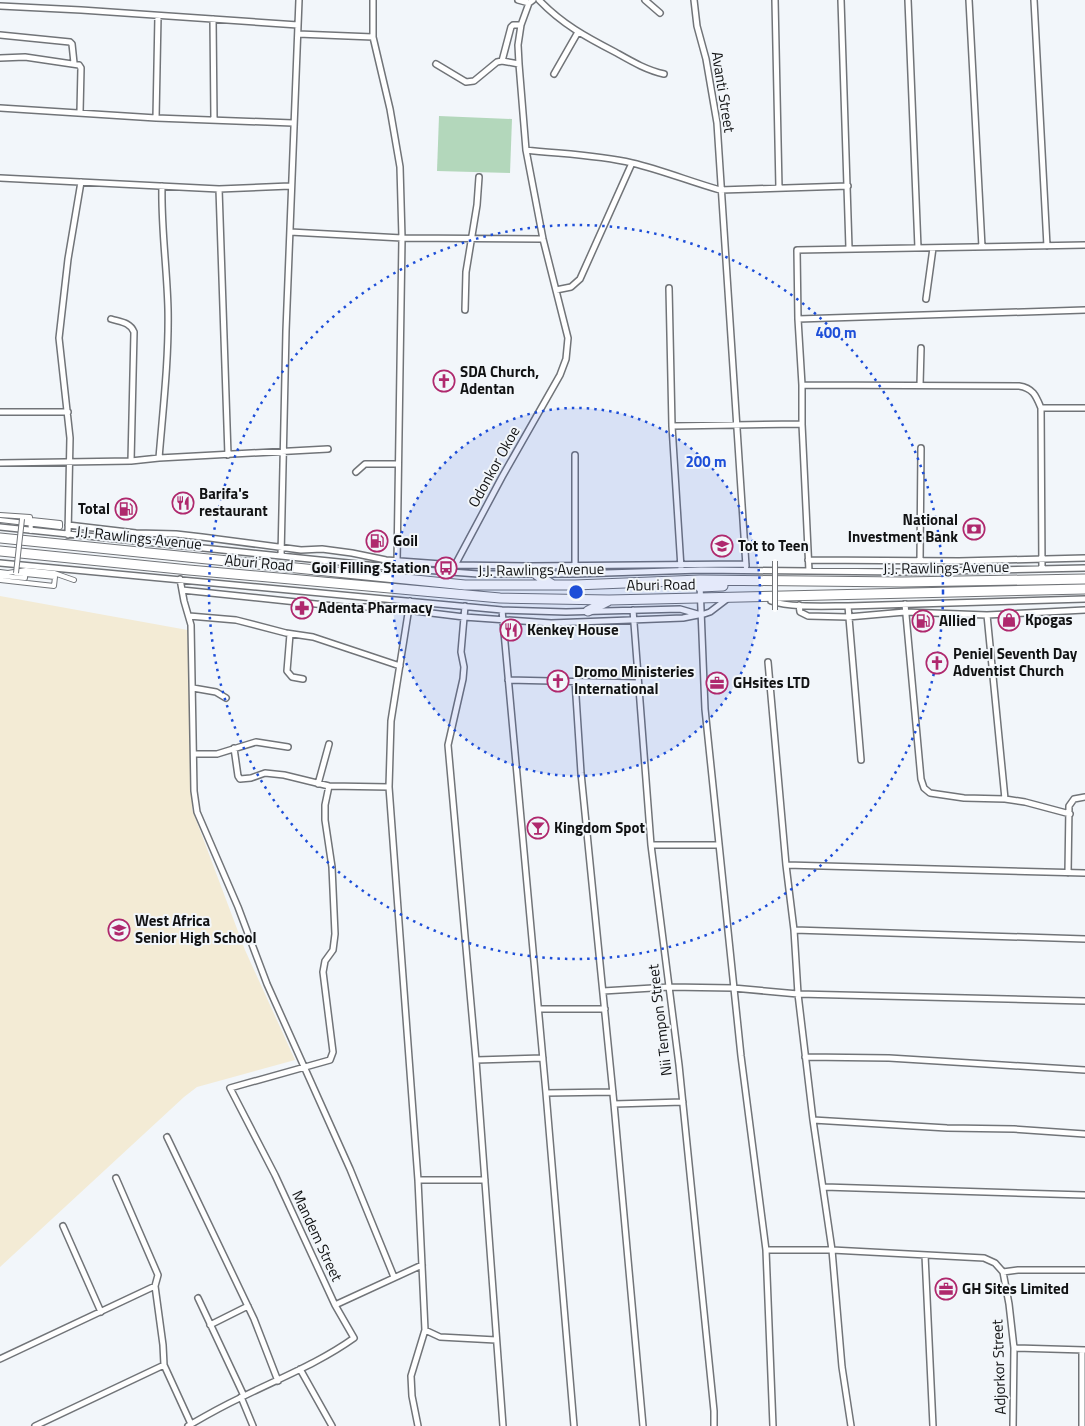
<svg xmlns="http://www.w3.org/2000/svg" width="1085" height="1426" viewBox="0 0 1085 1426" font-family="'Titillium Web',sans-serif">
<style>
.education{fill:#f3ebd5}
.green{fill:#b3d7bb}
.lines{fill:none;stroke-linecap:round;stroke-linejoin:round}
.pedestrian-casing{stroke:#717478;stroke-width:6}
.minor-casing{stroke:#717478;stroke-width:8}
.trunk-casing{stroke:#717478;stroke-width:11}
.pedestrian{stroke:#fff;stroke-width:4}
.minor{stroke:#fff;stroke-width:5}
.trunk{stroke:#fff;stroke-width:9}
.pedestrian-bridge-casing{stroke:#717478;stroke-width:6;stroke-linecap:butt}
.pedestrian-bridge{stroke:#fff;stroke-width:4}
.ring{fill:none;stroke:#1d4ed8;stroke-width:2.5;stroke-dasharray:2.5 5}
.labels{text-anchor:middle;stroke-width:4;stroke-linejoin:round;paint-order:stroke}
.street-label{font-size:15px;fill:#111213;stroke:#f2f6fa}
.poi-label{font-size:15px;font-weight:bold;fill:#111213;stroke:#f2f6fa;text-anchor:start}
.centre{fill:#1d4ed8;stroke:#f2f6fa;stroke-width:2.5}
.ring-label{font-size:15px;text-anchor:middle;font-weight:bold;fill:#1d4ed8;stroke:#f2f6fa;stroke-width:4;stroke-linejoin:round;paint-order:stroke}
</style>
<rect width="100%" height="100%" fill="#f2f6fa"/>
<path class="education" d="M0,596l193,35 -1,178 53,141 50,110 -98,27 -13,10 -184,170z"/>
<path class="green" d="M439,116l73,3 -2,54 -73,-2z"/>
<g class="lines">
<g class="pedestrian-casing">
<path id="pedestrian" d="M0,515l30,2 1,14
M0,520l60,7v-4l-38,-4
M0,572l8,1 18,-3 28,3 20,7
M0,576l25,2v-6
M0,580l54,6 1,-9 -39,-4"/>
</g>
<g class="minor-casing">
<path id="minor" d="M373,0v37l17,72 10,58 2,71 -5,325
M518,0l11,3
M539,0c23,24 47,37 76,52 16,9 31,18 49,22
M645,0l15,13
M694,0l3,26 9,33 11,64 29,443
M775,0l4,188
M841,0l8,248
M908,0l10,248
M969,0l13,247
M1034,0l13,246
M0,6l81,4 217,15
M213,19l1,100
M298,34l75,3
M0,35l70,7 2,2 2,19
M0,58l25,-1 54,8 2,3 -1,44
M502,61l9,-34 2,-2h8
M436,64l30,18 8,-1 23,-19 5,-1 17,3
M554,74l24,-42
M0,108l156,10 137,5
M156,118l2,-102
M526,150c35,4 72,5 106,13 30,7 59,19 88,27l128,-4
M0,178l219,11 71,-3
M219,189l9,266
M290,232l112,6 141,1
M669,288l3,138 9,142
M556,290l15,-3 9,-8 52,-116
M926,299l7,-51
M465,310l1,-38 11,-67 2,-28
M111,319c9,3 19,3 23,13l-3,129
M798,319l287,-9
M802,385l217,1c14,2 17,10 22,22l1,161
M920,385l1,-37
M1041,408h44
M0,412h68
M672,426l130,-2
M159,458c4,-49 10,-100 9,-149 -1,-41 -7,-82 -6,-123
M0,463l131,-2 28,-3 169,-9
M356,472l9,-8h33
M68,525l68,8 40,1 26,3 99,13 21,-1 30,4 34,7 69,5 76,1 215,-2
M0,527l397,41 81,6h97l126,-4 200,2 184,-4
M68,535l2,-97 -11,-100 9,-79 13,-77
M281,556l5,-225 13,-331
M808,560l151,1 126,-3
M920,561l1,-113
M0,563l502,47 64,2 114,-3 21,6 9,-3 17,-13
M454,567l48,-90 58,-102 6,-16 2,-21 -25,-99 -17,-89 -7,-86 -1,-19 3,-20 8,-22 4,-3
M809,571l-7,-147v-39l-4,-66 -1,-69 288,-5
M575,574v-119
M180,579l4,22 7,24 3,166 3,21 41,95 29,77 83,185 44,108
M700,585l5,124 36,347 25,194 7,176
M182,590l162,17h38l82,10 87,6 132,-5 15,-3
M410,601l-19,120 -2,66 29,393 7,150 -14,46 1,20 6,30
M771,601c20,7 55,5 77,5l237,-7
M905,604l16,175 3,9 6,5 34,5 41,1 20,3 45,12
M799,605l1,7 8,4 40,1 57,-5 82,3 98,-5
M465,606l-4,46 3,15 -1,12 -15,66 28,315 27,366
M848,606l13,154
M502,610l44,483 28,333
M633,610l18,235 28,220 35,346v15
M987,615l18,184
M189,616l47,4 50,13 27,4 87,29
M290,634l-3,37 5,6 11,2
M768,662l18,203 8,65 4,64 15,126 19,130 10,117 9,59
M508,680l130,3
M575,681l6,92 33,331 29,322
M193,688l23,4 10,6
M234,748l4,28 2,3 11,-1 14,-5 19,2 45,11 60,1
M194,754h23l39,-12 32,5
M318,784l11,-40
M651,845h68
M786,865l299,8
M1068,873l1,-67 5,-7 11,-2
M794,930l291,9
M603,991l66,-4 64,1 65,6 287,7
M539,1009h66
M805,1057l84,1 196,12
M476,1060l67,-2
M546,1093l67,-1
M614,1104l69,-2
M813,1120l134,8 67,1 71,5
M167,1137l87,182 24,62
M116,1178l42,97 -3,11 8,59 1,20 27,59
M418,1180h67
M824,1187l261,8
M63,1226l38,86
M766,1250h66l152,8 11,5 8,9 6,32 5,44 -1,78
M925,1255l8,171
M1003,1272l15,-2h67
M198,1298l46,98
M335,1305l87,-40
M210,1325l38,-19
M425,1330l15,7 56,3
M1014,1348l71,2
M1082,1350v76
M0,1359l155,-73
M300,1369l32,57
M241,1397l12,29
M35,1426l129,-61
M188,1426c17,-10 35,-20 54,-29 38,-19 77,-34 112,-59l-19,-33 -60,-130 -45,-87 100,-28 3,-8 -10,-80 2,-11 8,-11 2,-16 -3,-67 -7,-47v-15l4,-19"/>
</g>
<g class="trunk-casing">
<path id="trunk" d="M0,538l465,47h110l125,-5 202,2 183,-3
M0,551l189,19 311,28 109,2 476,-11
M537,575l16,10
M700,587l23,-1
M588,611l20,-10"/>
</g>
<use href="#pedestrian" class="pedestrian"/>
<use href="#minor" class="minor"/>
<use href="#trunk" class="trunk"/>
<g class="pedestrian-bridge-casing">
<path id="pedestrian-bridge" d="M775,561v49
M16,573l6,-54"/>
</g>
<use href="#pedestrian-bridge" class="pedestrian-bridge"/>
</g>
<circle cx="576" cy="592" r="184" fill="#1d4ed8" fill-opacity=".12"/>
<g class="ring">
<circle cx="576" cy="592" r="184"/>
<circle cx="576" cy="592" r="367"/>
</g>
<defs>
<g id="church-ring" transform="scale(1.125)"><circle r="9.5" fill="#f2f6fa" stroke="#af286d" stroke-width="1.5"/><path d="M-1.2-6h2.4v3.5h3.3v2.4h-3.3V6h-2.4V-.1h-3.3v-2.4h3.3Z" fill="#af286d"/></g>
<g id="restaurant-ring" transform="scale(1.125)"><circle r="9.5" fill="#f2f6fa" stroke="#af286d" stroke-width="1.5"/><path d="M-5-6h1v4h1v-4h1v4h1v-4h1v5L-1.5 .5V6h-2V.5L-5-1ZM5-6V6H3V1.5H1.5Q1.5-4 5-6Z" fill="#af286d"/></g>
<g id="fuel-ring" transform="scale(1.125)"><circle r="9.5" fill="#f2f6fa" stroke="#af286d" stroke-width="1.5"/><path d="M-5.5-6h7V0h2V4h1.3V-2.5L3-4.5l.8-.8L6-3V5H2.5V1h-1V6h-7ZM-4.2-4.7v3.2H.2V-4.7Z" fill="#af286d"/></g>
<g id="bank-ring" transform="scale(1.125)"><circle r="9.5" fill="#f2f6fa" stroke="#af286d" stroke-width="1.5"/><path d="M-6-4H6V4H-6ZM0-2.3a2.3 2.3 0 1 0 0 4.6a2.3 2.3 0 1 0 0-4.6Z" fill="#af286d"/></g>
<g id="school-ring" transform="scale(1.125)"><circle r="9.5" fill="#f2f6fa" stroke="#af286d" stroke-width="1.5"/><path d="M0-5L7-2L0 1L-7-2ZM-4 1L0 2.5L4 1V4Q0 6-4 4Z" fill="#af286d"/></g>
<g id="bus-ring" transform="scale(1.125)"><circle r="9.5" fill="#f2f6fa" stroke="#af286d" stroke-width="1.5"/><path d="M-5-6H5V4H4V6H2V4H-2V6H-4V4H-5ZM-3.5-4V0h7V-4ZM-3.5 1.2v1.5H-2V1.2ZM2 1.2v1.5H3.5V1.2Z" fill="#af286d"/></g>
<g id="pharmacy-ring" transform="scale(1.125)"><circle r="9.5" fill="#f2f6fa" stroke="#af286d" stroke-width="1.5"/><path d="M-2-6h4v4h4v4h-4v4h-4v-4h-4v-4h4Z" fill="#af286d"/></g>
<g id="shop-ring" transform="scale(1.125)"><circle r="9.5" fill="#f2f6fa" stroke="#af286d" stroke-width="1.5"/><path d="M-5-2.5h2.3a2.7 3.5 0 0 1 5.4 0H5L5.5 6h-11ZM-1.5-2.5h3a1.5 2.3 0 0 0-3 0Z" fill="#af286d"/></g>
<g id="office-ring" transform="scale(1.125)"><circle r="9.5" fill="#f2f6fa" stroke="#af286d" stroke-width="1.5"/><path d="M-6-3h4V-5.5h4V-3h4V5H-6ZM-1-4.5V-3h2v-1.5ZM-6 0V1H6V0Z" fill="#af286d"/></g>
<g id="bar-ring" transform="scale(1.125)"><circle r="9.5" fill="#f2f6fa" stroke="#af286d" stroke-width="1.5"/><path d="M-6-5H6L.8 .8V4.5H3.5V6h-7V4.5H-.8V.8Z" fill="#af286d"/></g>
</defs>
<g fill-rule="evenodd">
<use href="#church-ring" x="444" y="381"/>
<use href="#restaurant-ring" x="183" y="503"/>
<use href="#fuel-ring" x="126" y="509"/>
<use href="#bank-ring" x="974" y="529"/>
<use href="#fuel-ring" x="377" y="541"/>
<use href="#school-ring" x="722" y="546"/>
<use href="#bus-ring" x="446" y="568"/>
<use href="#pharmacy-ring" x="302" y="608"/>
<use href="#shop-ring" x="1009" y="620"/>
<use href="#fuel-ring" x="923" y="621"/>
<use href="#restaurant-ring" x="511" y="630"/>
<use href="#church-ring" x="937" y="663"/>
<use href="#church-ring" x="558" y="681"/>
<use href="#office-ring" x="717" y="683"/>
<use href="#bar-ring" x="538" y="828"/>
<use href="#school-ring" x="119" y="930"/>
<use href="#office-ring" x="946" y="1289"/>
</g>
<g class="labels">
<g class="street-label">
<text transform="translate(723 92) rotate(81)" y="5">Avanti Street</text>
<text transform="translate(494 467) rotate(-61)" y="5">Odonkor Okoe</text>
<text transform="translate(139 538) rotate(6)" y="5">J.J. Rawlings Avenue</text>
<text transform="translate(259 563) rotate(5)" y="5">Aburi Road</text>
<text transform="translate(946 568) rotate(-1)" y="5">J.J. Rawlings Avenue</text>
<text transform="translate(541 570) rotate(-1)" y="5">J.J. Rawlings Avenue</text>
<text transform="translate(661 585) rotate(-1)" y="5">Aburi Road</text>
<text transform="translate(660 1020) rotate(-97)" y="5">Nii Tempon Street</text>
<text transform="translate(317 1236) rotate(65)" y="5">Mandem Street</text>
<text transform="translate(999 1367) rotate(-92)" y="5">Adjorkor Street</text>
</g>
<g class="poi-label">
<text x="460" y="377">SDA Church,<tspan x="460" dy="17">Adentan</tspan></text>
<text x="199" y="499">Barifa's<tspan x="199" dy="17">restaurant</tspan></text>
<text x="110" y="514" text-anchor="end">Total</text>
<text x="958" y="525" text-anchor="end">National<tspan x="958" dy="17">Investment Bank</tspan></text>
<text x="393" y="546">Goil</text>
<text x="738" y="551">Tot to Teen</text>
<text x="430" y="573" text-anchor="end">Goil Filling Station</text>
<text x="318" y="613">Adenta Pharmacy</text>
<text x="1025" y="625">Kpogas</text>
<text x="939" y="626">Allied</text>
<text x="527" y="635">Kenkey House</text>
<text x="953" y="659">Peniel Seventh Day<tspan x="953" dy="17">Adventist Church</tspan></text>
<text x="574" y="677">Dromo Ministeries<tspan x="574" dy="17">International</tspan></text>
<text x="733" y="688">GHsites LTD</text>
<text x="554" y="833">Kingdom Spot</text>
<text x="135" y="926">West Africa<tspan x="135" dy="17">Senior High School</tspan></text>
<text x="962" y="1294">GH Sites Limited</text>
</g>
</g>
<circle cx="576" cy="592" r="8" class="centre"/>
<g class="ring-label">
<text x="836" y="338">400 m</text>
<text x="706" y="467">200 m</text>
</g>
</svg>
